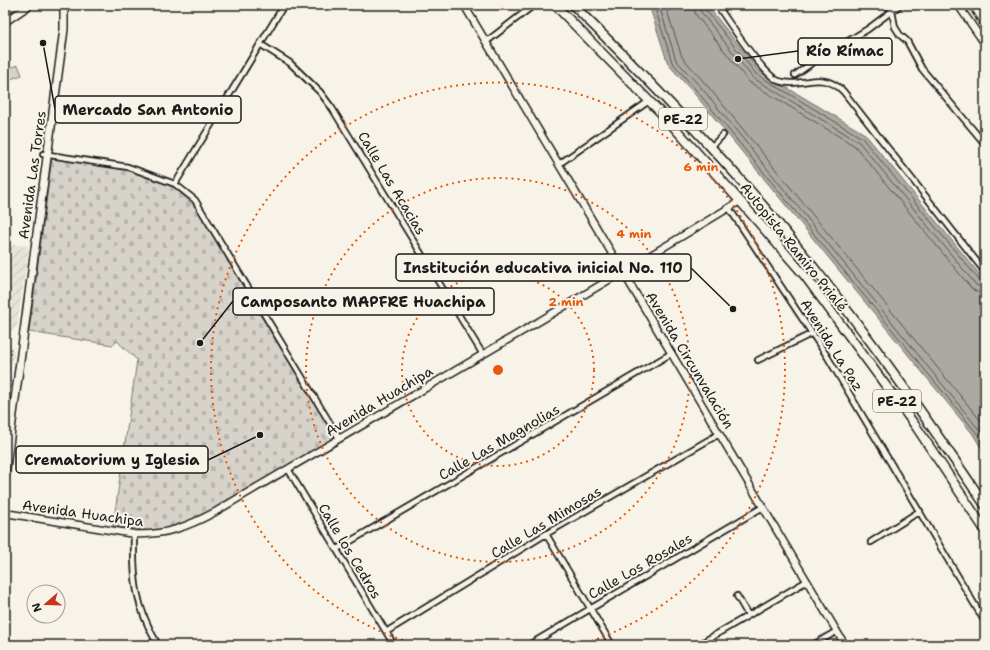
<svg xmlns="http://www.w3.org/2000/svg" width="990" height="650" viewBox="0 0 990 650" font-family="'Shantell Sans',sans-serif">
<style>
.industrial{fill:url(#industrial-furrows)}
.cemetery{fill:url(#cemetery-stones);stroke:#7a7874}
.pitch{fill:#d7d3cb;stroke:#7a7874}
.water{fill:#aca9a2;stroke:#72716c}
.lines{fill:none;stroke-linecap:round;stroke-linejoin:round}
.shore{stroke:#565452;stroke-width:1}
.street-casing{stroke:#1c1c1c;stroke-width:8}
.secondary-casing{stroke:#1c1c1c;stroke-width:9}
.primary-casing{stroke:#1c1c1c;stroke-width:10}
.highway-casing{stroke:#1c1c1c;stroke-width:11}
.street{stroke:#f7f3e8;stroke-width:4.5}
.secondary{stroke:#f7f3e8;stroke-width:6}
.primary{stroke:#f7f3e8;stroke-width:7}
.highway{stroke:#f7f3e8;stroke-width:8}
.rail-casing{stroke:#1c1c1c;stroke-width:2.5}
.rail{stroke:#f7f3e8;stroke-width:1;stroke-dasharray:3;stroke-linecap:butt}
.ring{fill:none;stroke:#e8590c;stroke-width:2;stroke-dasharray:2 4}
.labels{text-anchor:middle;stroke-width:4;stroke-linejoin:round;paint-order:stroke}
.shield{fill:#f7f3e8;stroke:#5e5c59;stroke-width:1}
.shield-label{font-size:13px;font-weight:bold;fill:#1c1c1c}
.street-label{font-size:14px;fill:#1c1c1c;stroke:#f7f3e8}
.centre{fill:#e8590c;stroke:#f7f3e8;stroke-width:2}
.ring-label{font-size:12px;text-anchor:middle;font-weight:bold;fill:#e8590c;stroke:#f7f3e8;stroke-width:4;stroke-linejoin:round;paint-order:stroke}
.leader{fill:none;stroke:#1c1c1c;stroke-width:1.5}
.callout-dot{fill:#1c1c1c;stroke:#f7f3e8;stroke-width:1.5}
.callout{fill:#f7f3e8;stroke:#1c1c1c;stroke-width:1.5}
.callout-label{font-size:15px;text-anchor:middle;font-weight:bold;fill:#1c1c1c}
</style>
<defs>
<pattern id="industrial-furrows" width="10" height="10" patternUnits="userSpaceOnUse"><rect width="10" height="10" fill="#e6e3d9"/><path d="M-1 1l2-2M0 10L10 0M9 11l2-2" fill="none" stroke="#c5c2ba"/></pattern>
<pattern id="cemetery-stones" width="16" height="16" patternUnits="userSpaceOnUse"><rect width="16" height="16" fill="#d7d3cb"/><path d="M2 7V4a2 2 0 0 1 4 0v3zM10 15v-3a2 2 0 0 1 4 0v3z" fill="#b8b5ae"/></pattern>
</defs>
<rect width="100%" height="100%" fill="#f7f3e8"/>
<filter id="ink" filterUnits="userSpaceOnUse"><feTurbulence type="fractalNoise" baseFrequency=".025" numOctaves="2"/><feDisplacementMap in="SourceGraphic" scale="8" xChannelSelector="R" yChannelSelector="G"/><feConvolveMatrix kernelMatrix="1 2 1 2 8 2 1 2 1" color-interpolation-filters="sRGB"/></filter>
<g filter="url(#ink)">
<path class="industrial" d="M5,244l24,2 -12,80 -7,7 -2,9 7,10 -6,19 -1,7 2,1 -5,36z"/>
<path class="cemetery" d="M52,158l78,12 43,16 26,25 136,223 -1,6 -138,81 -25,8 -20,2 -38,-5 24,-166 -20,-19 -4,4 -84,-13z"/>
<path class="pitch" d="M18,65l4,10 -17,6v-11z"/>
<path class="water" d="M649,5h58l52,66 106,63 120,147v173l-13,-21 -274,-335 -30,-34z"/>
<g class="lines">
<path class="shore" d="M654,5l18,57 29,34 274,335 10,15
M659,5l17,55 29,32 280,345
M665,5l17,52 28,32 275,337
M693,5l3,10 53,67 106,64 117,143 7,4 6,1
M699,5l2,7 52,66 106,64 117,143 9,3
M704,5l1,4 51,65 106,64 118,143 5,2"/>
<g class="street-casing">
<path id="street" d="M717,5c11,16 46,70 62,76 23,8 41,-12 64,10l142,181
M888,5l4,6 3,16 5,8 7,6 15,28 63,75
M486,42l48,-37
M260,44l30,19 30,29 12,16 150,245
M795,75l17,-12 56,-34 32,-24
M710,148l13,-13
M43,154l85,13 47,17 20,16 144,238
M559,164l90,-63
M175,184l109,-179
M729,208l98,148 158,266
M758,360l55,-27
M288,469l106,176
M134,534c-1,44 1,72 24,111
M546,534l66,111
M871,542l49,-31
M337,549l335,-196
M737,596l11,19
M386,632l160,-98 173,-100
M529,645l234,-138
M698,645l109,-64
M813,645l24,-14"/>
</g>
<g class="secondary-casing">
<path id="secondary" d="M464,5l381,640
M958,5l27,39
M5,22l25,-17
M5,513l129,21c30,2 55,-8 81,-22 175,-104 352,-205 525,-311"/>
</g>
<g class="primary-casing">
<path id="primary" d="M5,10l13,-5
M5,475l59,-446v-24"/>
</g>
<g class="highway-casing">
<path id="highway" d="M555,5l110,112 75,84 65,75 112,152 68,102
M573,5c62,61 123,124 180,189 85,98 160,204 232,311"/>
</g>
<use href="#street" class="street"/>
<use href="#secondary" class="secondary"/>
<use href="#primary" class="primary"/>
<use href="#highway" class="highway"/>
<g class="rail-casing">
<path id="rail" d="M968,5l17,27"/>
</g>
<use href="#rail" class="rail"/>
</g>
</g>
<g class="ring">
<circle cx="498" cy="370" r="96"/>
<circle cx="498" cy="370" r="192"/>
<path d="M414 644A287 287 0 1 1 582 644"/>
</g>
<g class="labels">
<g class="shield">
<rect x="659" y="108" width="48" height="22" rx="3"/>
<rect x="873" y="390" width="48" height="22" rx="3"/>
</g>
<g class="shield-label">
<text x="683" y="124">PE-22</text>
<text x="897" y="406">PE-22</text>
</g>
<g class="street-label">
<text transform="translate(32 175) rotate(-82)" y="5">Avenida Las Torres</text>
<text transform="translate(392 183) rotate(59)" y="5">Calle Las Acacias</text>
<text transform="translate(794 247) rotate(51)" y="5">Autopista Ramiro Prialé</text>
<text transform="translate(832 345) rotate(58)" y="5">Avenida La Paz</text>
<text transform="translate(690 360) rotate(59)" y="5">Avenida Circunvalación</text>
<text transform="translate(379 401) rotate(-31)" y="5">Avenida Huachipa</text>
<text transform="translate(499 442) rotate(-30)" y="5">Calle Las Magnolias</text>
<text transform="translate(83 513) rotate(8)" y="5">Avenida Huachipa</text>
<text transform="translate(546 522) rotate(-31)" y="5">Calle Las Mimosas</text>
<text transform="translate(350 551) rotate(59)" y="5">Calle los Cedros</text>
<text transform="translate(640 566) rotate(-30)" y="5">Calle Los Rosales</text>
</g>
</g>
<circle cx="498" cy="370" r="6" class="centre"/>
<g class="ring-label">
<text x="701" y="171">6 min</text>
<text x="634" y="238">4 min</text>
<text x="566" y="306">2 min</text>
</g>
<path class="leader" d="M738 59L798 51M43 43L55 109M733 309L691 268M200 343L233 301M260 435L208 460"/>
<g class="callout-dot">
<circle cx="738" cy="59" r="4"/>
<circle cx="43" cy="43" r="4"/>
<circle cx="733" cy="309" r="4"/>
<circle cx="200" cy="343" r="4"/>
<circle cx="260" cy="435" r="4"/>
</g>
<g class="callout">
<rect x="798" y="38" width="94" height="27" rx="4"/>
<rect x="55" y="96" width="186" height="27" rx="4"/>
<rect x="396" y="254" width="295" height="27" rx="4"/>
<rect x="233" y="288" width="261" height="27" rx="4"/>
<rect x="16" y="446" width="192" height="27" rx="4"/>
</g>
<g class="callout-label">
<text x="845" y="56">Río Rímac</text>
<text x="148" y="115">Mercado San Antonio</text>
<text x="543" y="273">Institución educativa inicial No. 110</text>
<text x="363" y="307">Camposanto MAPFRE Huachipa</text>
<text x="112" y="465">Crematorium y Iglesia</text>
</g>
<rect width="990" height="650" fill="none" stroke="#f7f3e8" stroke-width="20"/>
<rect x="10" y="10" width="970" height="630" fill="none" stroke="#1c1c1c" stroke-width="1.5" filter="url(#ink)"/>
<g transform="translate(46 604) rotate(250)"><circle r="19" fill="#f7f3e8" stroke="#9f9d96"/>
<path d="M0-3L7 15L0 10L-7 15Z" fill="#c8321e"/>
<text y="-6" font-size="11" font-weight="bold" text-anchor="middle" fill="#1c1c1c">N</text>
</g>
</svg>
